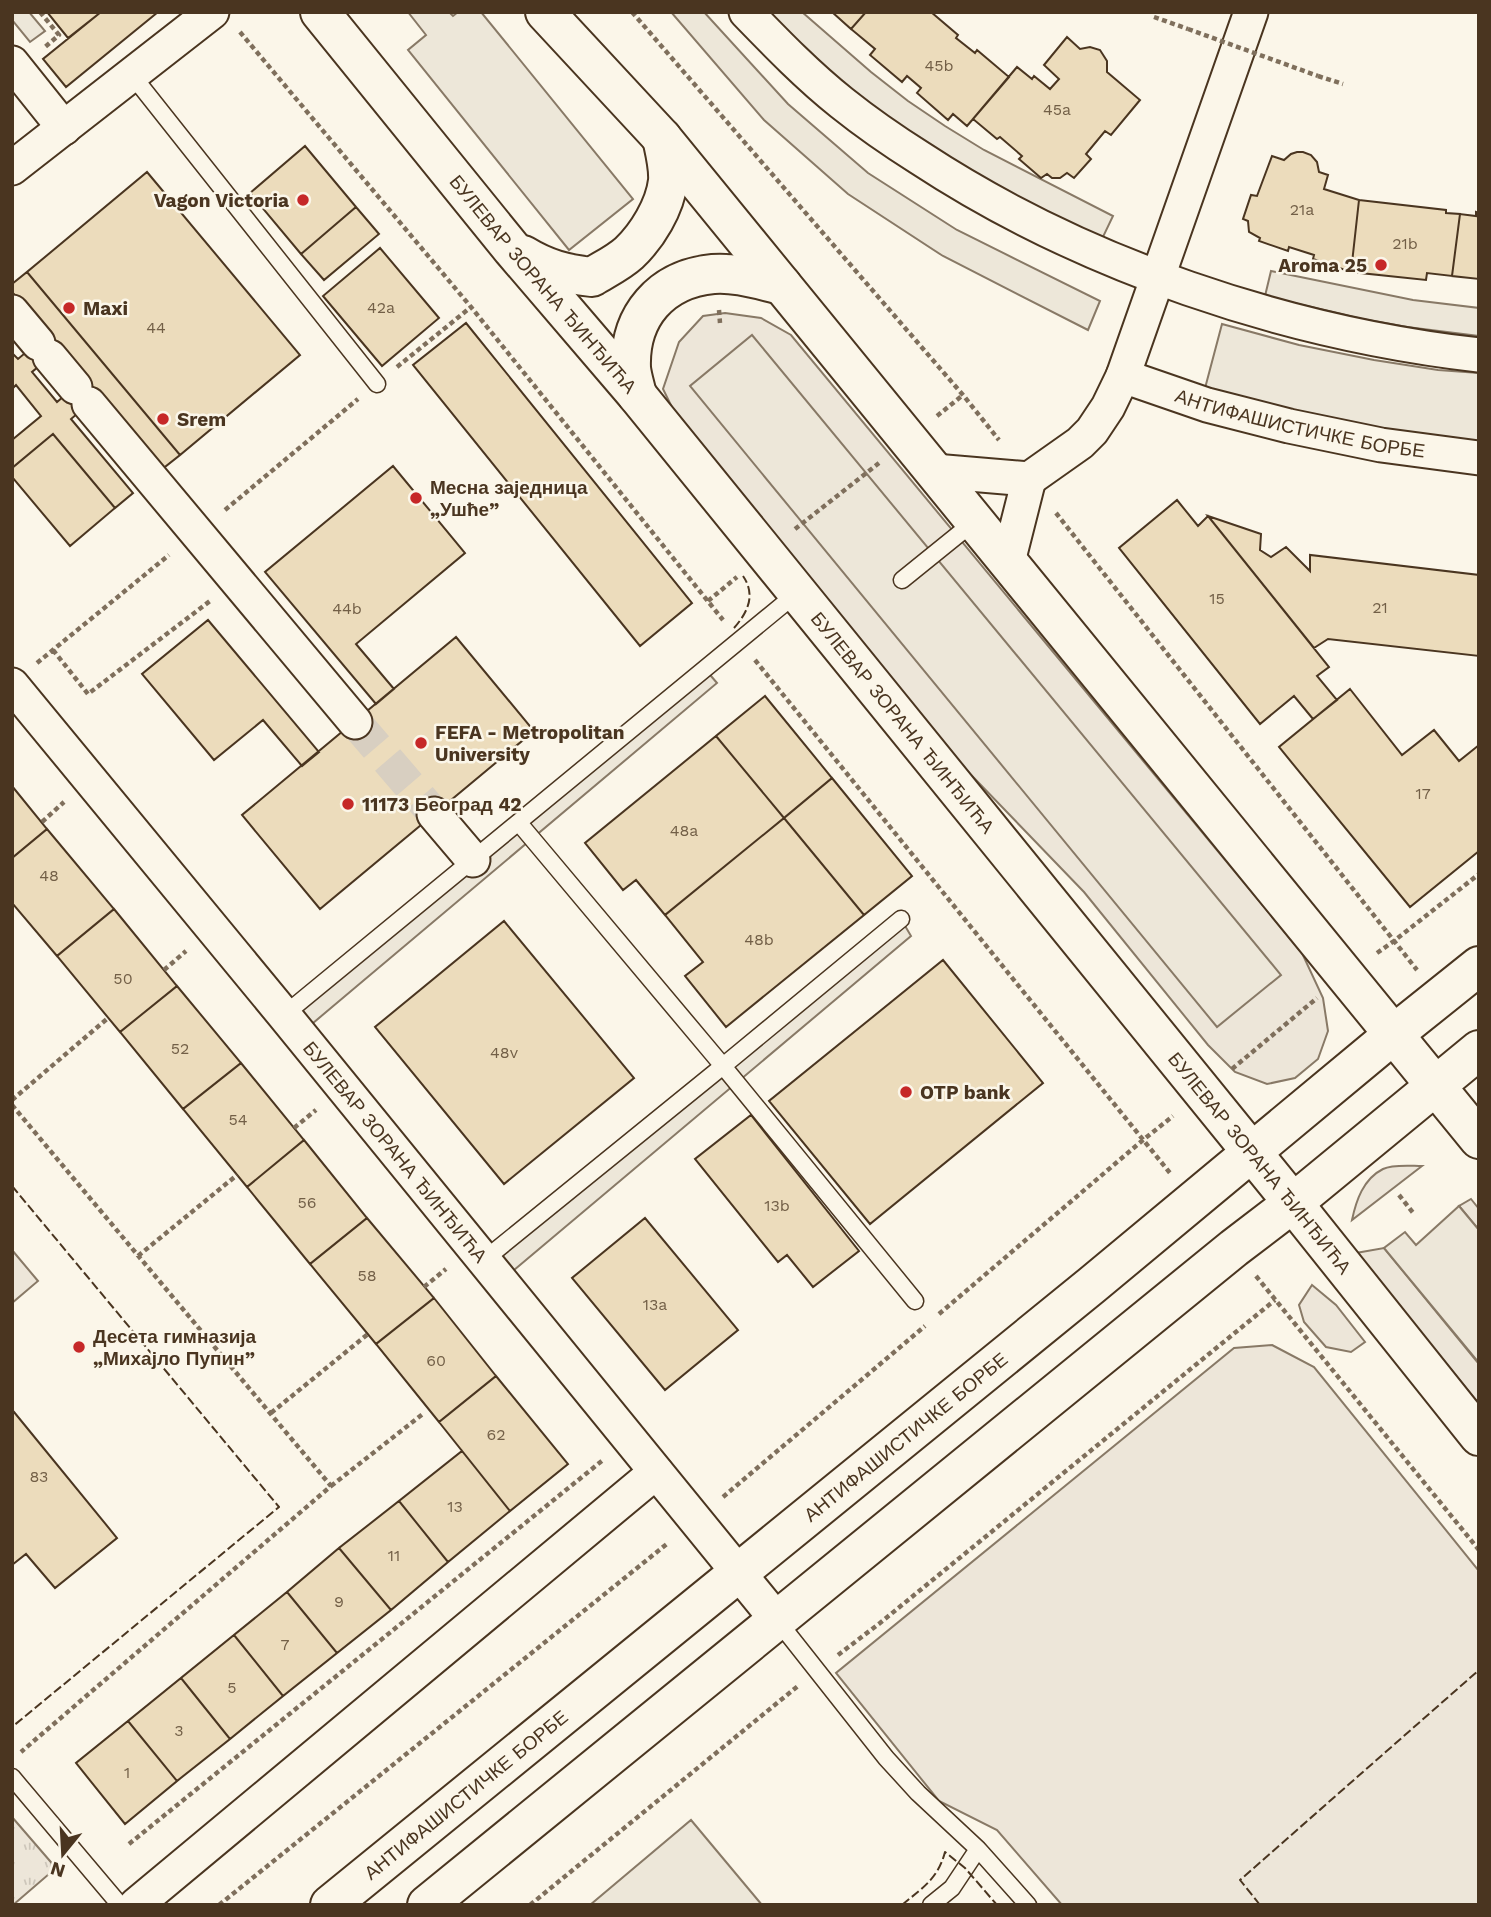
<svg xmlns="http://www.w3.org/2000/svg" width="1491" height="1917" viewBox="0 0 1491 1917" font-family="'Work Sans',sans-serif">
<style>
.grass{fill:#ede6d9;stroke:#887966;stroke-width:2}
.park{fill:url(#park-tufts);stroke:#887966;stroke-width:2}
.parking{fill:#ede7d9;stroke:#887966;stroke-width:2}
.building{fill:#ecdcbc;stroke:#4a3520;stroke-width:2;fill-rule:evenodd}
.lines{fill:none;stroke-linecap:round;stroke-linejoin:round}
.street-tunnel{stroke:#d8cfc1;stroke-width:33;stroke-dasharray:33 17;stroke-linecap:butt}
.lane-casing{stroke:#4a3520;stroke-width:19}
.street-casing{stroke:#4a3520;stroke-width:37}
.secondary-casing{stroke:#4a3520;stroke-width:42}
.path{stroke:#7f6f5c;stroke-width:4.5;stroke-dasharray:5 3.5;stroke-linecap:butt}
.lane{stroke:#fbf6e9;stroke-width:16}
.street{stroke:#fbf6e9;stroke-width:33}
.secondary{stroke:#fbf6e9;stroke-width:38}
.path-bridge{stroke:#7f6f5c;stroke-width:4.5;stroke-dasharray:5 3.5;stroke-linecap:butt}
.fence{stroke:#4a3520;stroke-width:2;stroke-dasharray:9 3.5;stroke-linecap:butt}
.poi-dot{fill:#c62828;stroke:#fbf6e9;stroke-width:2.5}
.labels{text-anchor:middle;stroke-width:5;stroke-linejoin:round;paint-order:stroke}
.number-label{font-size:16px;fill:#725f47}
.poi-label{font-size:19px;font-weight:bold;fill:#4a3520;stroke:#fbf6e9;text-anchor:start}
.street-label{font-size:19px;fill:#4a3520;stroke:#fbf6e9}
</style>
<defs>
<pattern id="park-tufts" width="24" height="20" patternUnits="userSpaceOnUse" patternTransform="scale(1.75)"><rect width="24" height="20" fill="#ede6d9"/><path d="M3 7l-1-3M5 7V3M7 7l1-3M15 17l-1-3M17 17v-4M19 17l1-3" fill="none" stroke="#cdc6ba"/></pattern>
</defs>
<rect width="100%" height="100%" fill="#fbf6e9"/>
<path class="grass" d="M725,313l36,5 30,17 511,618 21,45 5,33 -10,28 -23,19 -28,6 -32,-12 -27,-27 -124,-153 -135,-140 -259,-308 -27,-55 16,-47 24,-26z
M1422,1166l-70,54c4,-19 11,-41 31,-51 10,-5 28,-3 39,-3z
M1471,1199l8,10v21l-20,-24z
M1384,1248l95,116v40l-123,-151z
M12,1250l26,31 -26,22z
M1312,1285l24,20 29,37 -14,10 -25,-5 -22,-25 -5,-17z
M1272,1345l42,22 165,204v334h-417l-65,-75 -58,-29 -103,-128 398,-325z"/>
<path class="park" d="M12,1817l44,51 -43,37h-1z"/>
<path class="parking" d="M12,12h17l16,19 -15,11 -18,-22z
M408,12h41l4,4 5,-4h23l152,187 -64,51 -161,-200 18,-15z
M671,12h33l84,92 80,69 89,57 143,71 -12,29 -145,-74 -95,-62 -84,-74z
M762,12h40l69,60 37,29 37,25 39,24 129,66 -11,23 -131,-64 -116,-80z
M1271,271l142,29 66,8v28l-72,-9 -45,-8 -97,-23z
M1222,324l77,21 75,15 64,10 41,3v70l-46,-4 -229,-47z
M752,335l529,640 -64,52 -527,-641z
M705,669l12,14 -417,351 -16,-19z
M901,919l10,17 -410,345 -17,-21z
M1459,1206l20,24v133l-95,-115 21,-16 11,13z
M691,1820l71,85h-172z"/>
<path class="building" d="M47,12h54l-33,26z
M101,12h57l-92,75 -23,-28z
M832,12h34l-15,17z
M866,12h65l27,23 -2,3 19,15 2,-3 32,27 -42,49 -14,-12 -5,6 -31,-27 4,-5 -14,-12 -5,6 -32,-27 5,-6 -24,-20z
M1067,37l13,12 10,-2 10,3 7,11v11l33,28 -29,35 -6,-4 -19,23 5,5 -17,19 -7,-5 -7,5h-8l-5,-4 -6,4 -22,-19 3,-3 -22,-19 -3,2 -24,-20 44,-52 15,12 2,-3 16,13 9,-10 -15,-14z
M305,146l51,61 -55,47 -51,-61z
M1297,152h6l8,3 6,7 2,10 9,3 -4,14 35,11 -8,72 -38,-13 1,-4 -25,-8 -1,4 -29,-10 1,-3 -11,-6 -1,-11 -5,-2 8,-24 6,1 15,-40 12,4 7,-6z
M147,172l153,183 -120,100 -153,-183z
M1359,200l87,10v3l14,1 -8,62 -25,-3 -1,7 -75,-8z
M356,207l23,27 -55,46 -23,-26z
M1476,212l3,1v66l-27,-3 8,-62 16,2z
M380,248l59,70 -57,48 -59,-70z
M27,272l153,183 -19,15 -62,-75 -28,24 62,74 -18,15 -62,-74 -41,34v-28l29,-24 -25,-31 -4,4v-36l6,6 30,-25 -36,-42v-8zM60,349l25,29 -28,24 -25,-30z
M466,323l226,280 -52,43 -227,-281z
M53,434l62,74 -45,38 -58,-69v-9z
M393,466l72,87 -109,91 38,45 -18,15 -111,-132z
M1177,500l21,26 10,-10 121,151 -12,9 20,24 -24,19 -19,-23 -34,28 -141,-176z
M1208,516l53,18 -1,16 11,7 15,-10 24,24v-16l169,20v81l-151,-17 -14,9z
M208,620l111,132 -17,14 -39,-46 -49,40 -72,-86z
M456,637l78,94 -214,178 -78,-94z
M1350,689l52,66 32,-25 25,31 20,-16v106l-69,56 -131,-160z
M765,696l67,82 -48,40 -68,-82z
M716,736l68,82 -119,97 -29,-35 -13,10 -38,-47z
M832,778l80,98 -48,39 -80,-97z
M12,786l35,43 -35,29z
M784,818l80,97 -138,112 -41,-51 18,-14 -38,-47z
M47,829l67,80 -57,47 -45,-53v-45z
M114,909l63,77 -57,46 -63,-76z
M504,921l130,157 -130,106 -129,-157z
M943,960l100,123 -173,141 -101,-123z
M177,986l64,77 -58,46 -63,-77z
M241,1063l63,77 -57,47 -64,-78z
M751,1115l108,136 -46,36 -26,-32 -9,7 -83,-103z
M304,1140l63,78 -57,46 -63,-77z
M367,1218l67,80 -58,46 -66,-80z
M645,1218l93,112 -73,60 -93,-112z
M434,1298l62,78 -57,46 -63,-78z
M496,1376l72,88 -58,47 -71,-89z
M14,1412l103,126 -62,50 -29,-34 -14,11v-151z
M462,1451l48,60 -62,51 -49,-61z
M399,1501l49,61 -57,48 -52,-62z
M339,1548l52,62 -54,43 -50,-61z
M287,1592l50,61 -54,43 -49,-61z
M234,1635l49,61 -53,43 -49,-61z
M181,1678l49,61 -53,42 -49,-60z
M128,1721l49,60 -52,43 -49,-61z"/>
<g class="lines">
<path class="street-tunnel" d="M355,722l79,92"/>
<g class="lane-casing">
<path id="lane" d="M132,75l245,309
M902,580l73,-59
M519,823l204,243 178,-147
M284,1015l513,-422
M484,1260l239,-194 192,235
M777,1620l109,138 32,35 60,56 50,56
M12,1777l108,128
M931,1905l21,-17 26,-39"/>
</g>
<g class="street-casing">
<g id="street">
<path d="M746,12c31,32 62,64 96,91 25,20 51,38 78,55 163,107 366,175 559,197"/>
<path d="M12,63l52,65"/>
<path d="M12,168l200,-156"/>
<path d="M12,312l26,31"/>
<path d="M50,357l25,30"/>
<path id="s1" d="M1123,376l84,29 82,21 92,19 98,13"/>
<path d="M89,404l266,318"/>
<path d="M934,471l95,8 51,-36 12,-12 16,-24 15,-31 128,-364"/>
<path d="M1008,562l21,-83"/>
<path id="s2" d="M12,685l272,330 493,605"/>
<path d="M434,814l39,46"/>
<path d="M136,1905l520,-433"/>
</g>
</g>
<g class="secondary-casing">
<g id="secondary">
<path id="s3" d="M320,12l192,237 125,146 656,808 186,233"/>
<path d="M545,12l117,126 817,1001"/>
<path d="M523,255c23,14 42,19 69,22 11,-7 26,-14 37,-24 18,-17 36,-46 39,-72 1,-14 -3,-29 -6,-43"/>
<path d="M637,395c-2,-9 -5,-18 -6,-27 -2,-52 30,-89 82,-94 22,-2 47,6 69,11"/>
<path id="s4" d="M330,1905l762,-620 302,-251 85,-68"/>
<path d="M427,1905l807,-657 59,-45 186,-153"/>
</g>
</g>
<path class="path" d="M40,12l19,23 -14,12
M632,12l331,383 36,45
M1154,17l34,12
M240,32l231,275 252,313
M1318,76l25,8
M719,310l1,13
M397,367l74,-60
M937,416l26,-21
M225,510l133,-111
M1056,513l361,457
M795,529l84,-66
M708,601l29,-24
M53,650l35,44 122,-93
M755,660l415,513
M37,663l132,-108
M42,822l22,-20
M1377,953l17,-12 85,-67
M164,970l22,-19
M1232,1069l85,-71
M12,1100l96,-82
M12,1105l319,381 -310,266
M294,1128l22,-18
M1399,1195l15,19
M138,1256l99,-81
M1256,1276l223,274
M424,1287l22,-18
M939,1314l204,-174 30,-24
M271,1413l97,-79
M331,1486l93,-73
M723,1497l202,-171
M838,1655l42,-32 395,-323
M129,1844l474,-384
M219,1905l449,-362
M530,1905l268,-219"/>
<use href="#lane" class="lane"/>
<use href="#street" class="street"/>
<use href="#secondary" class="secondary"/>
<path class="path-bridge" d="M1188,29l130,47"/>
<path class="fence" d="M734,628c14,-16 22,-33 9,-52
M12,1186l267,321 -267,220
M902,1905c20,-17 36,-26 43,-53l20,16 32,37
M1260,1905l-20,-25 239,-210"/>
</g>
<g class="poi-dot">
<circle cx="303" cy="200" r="7"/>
<circle cx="1381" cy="265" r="7"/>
<circle cx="69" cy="308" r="7"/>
<circle cx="163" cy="419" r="7"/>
<circle cx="416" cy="498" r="7"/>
<circle cx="421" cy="743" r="7"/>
<circle cx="348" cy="804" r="7"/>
<circle cx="906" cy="1092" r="7"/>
<circle cx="79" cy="1347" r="7"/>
</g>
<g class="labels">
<g class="number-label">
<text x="939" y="71">45b</text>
<text x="1057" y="115">45a</text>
<text x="1302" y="215">21a</text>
<text x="1405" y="249">21b</text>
<text x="381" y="313">42a</text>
<text x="156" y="333">44</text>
<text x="1217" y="604">15</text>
<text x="1380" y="613">21</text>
<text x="347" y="614">44b</text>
<text x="1423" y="799">17</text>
<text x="684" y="836">48a</text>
<text x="49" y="881">48</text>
<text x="759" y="945">48b</text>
<text x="123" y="984">50</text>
<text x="180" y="1054">52</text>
<text x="504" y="1058">48v</text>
<text x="238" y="1125">54</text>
<text x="307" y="1208">56</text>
<text x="777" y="1211">13b</text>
<text x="367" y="1281">58</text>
<text x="655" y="1310">13a</text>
<text x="436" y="1366">60</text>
<text x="496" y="1440">62</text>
<text x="39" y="1482">83</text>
<text x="455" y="1512">13</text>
<text x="394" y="1561">11</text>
<text x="339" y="1607">9</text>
<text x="285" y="1650">7</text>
<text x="232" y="1693">5</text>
<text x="179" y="1736">3</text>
<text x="127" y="1778">1</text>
</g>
<g class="poi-label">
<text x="289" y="207" text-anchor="end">Vagon Victoria</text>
<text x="1367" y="272" text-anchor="end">Aroma 25</text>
<text x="83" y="315">Maxi</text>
<text x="177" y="426">Srem</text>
<text x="430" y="494">Месна заједница<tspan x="430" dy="22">„Ушће”</tspan></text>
<text x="435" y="739">FEFA - Metropolitan<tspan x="435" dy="22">University</tspan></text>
<text x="362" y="811">11173 Београд 42</text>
<text x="920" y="1099">OTP bank</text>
<text x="93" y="1343">Десета гимназија<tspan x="93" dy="22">„Михајло Пупин”</tspan></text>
</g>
<g class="street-label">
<text dy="7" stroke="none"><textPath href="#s3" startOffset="352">БУЛЕВАР ЗОРАНА ЂИНЂИЋА</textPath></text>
<text dy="7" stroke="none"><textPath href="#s1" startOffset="184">АНТИФАШИСТИЧКЕ БОРБЕ</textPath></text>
<text dy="7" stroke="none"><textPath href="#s3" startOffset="919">БУЛЕВАР ЗОРАНА ЂИНЂИЋА</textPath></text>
<text dy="7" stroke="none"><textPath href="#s2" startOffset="604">БУЛЕВАР ЗОРАНА ЂИНЂИЋА</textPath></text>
<text dy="7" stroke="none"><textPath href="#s3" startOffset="1486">БУЛЕВАР ЗОРАНА ЂИНЂИЋА</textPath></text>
<text dy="7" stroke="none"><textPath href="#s4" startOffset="742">АНТИФАШИСТИЧКЕ БОРБЕ</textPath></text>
<text dy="7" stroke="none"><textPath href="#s4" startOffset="175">АНТИФАШИСТИЧКЕ БОРБЕ</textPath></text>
</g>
</g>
<rect width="1491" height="1917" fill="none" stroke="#4a3520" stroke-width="28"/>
<g transform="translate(63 1854) rotate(198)" stroke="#fbf6e9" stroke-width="5" paint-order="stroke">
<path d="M0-5L12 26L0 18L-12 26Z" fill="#4a3520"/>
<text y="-10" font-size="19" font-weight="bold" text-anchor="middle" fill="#4a3520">N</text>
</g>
</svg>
